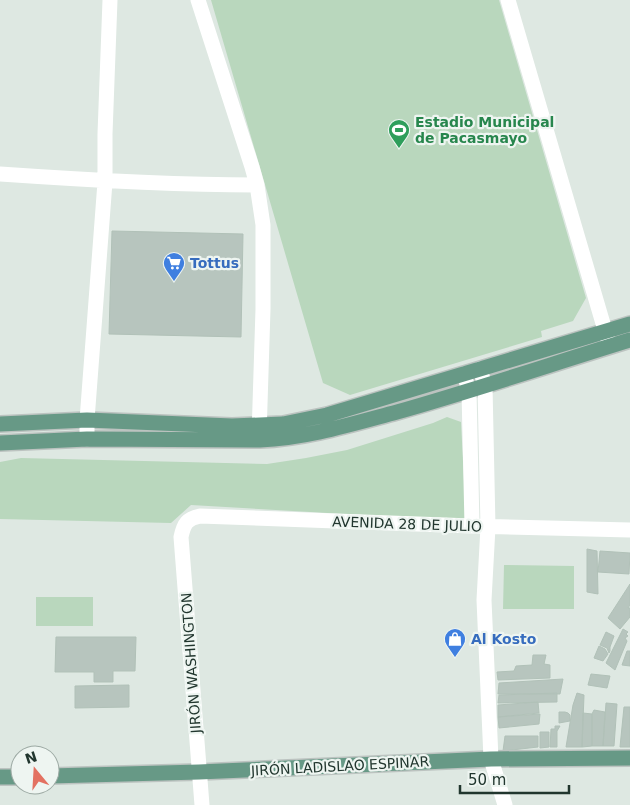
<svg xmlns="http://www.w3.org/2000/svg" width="630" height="805" viewBox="0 0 630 805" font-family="'DejaVu Sans',sans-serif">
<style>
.green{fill:#b9d7bd}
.building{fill:#b7c5be;stroke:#b1c1b8}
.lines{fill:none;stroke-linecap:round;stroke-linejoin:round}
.major-casing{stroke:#bcc3c0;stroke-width:18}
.minor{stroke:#fff;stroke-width:15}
.major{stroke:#679986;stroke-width:15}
.labels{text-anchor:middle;stroke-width:4.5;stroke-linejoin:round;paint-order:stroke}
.leisure-label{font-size:14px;font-weight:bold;fill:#27864d;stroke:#eef5f1;text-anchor:start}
.shop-label{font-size:14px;font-weight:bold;fill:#366cbe;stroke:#eef5f1;text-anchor:start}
.street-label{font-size:14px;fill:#21362e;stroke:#eef5f1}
</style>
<rect width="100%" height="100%" fill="#dee8e2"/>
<path class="green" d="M211,0h288l87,298 -13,23 -32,10 1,6 -192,58 -27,-12z
M447,417l14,5 5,99 -275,-16 -20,18 -171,-4v-57l21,-4 246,6 39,-6 41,-8 86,-27z
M504,565l70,1v43h-71z
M36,597h57v29h-57z"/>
<path class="building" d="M112,231l131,3 -2,103 -132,-3z
M587,549l10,2 1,43 -11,-2z
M600,551l30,2 -1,21 -31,-2z
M630,584v21l-2,3h2v9l-10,12 -12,-11z
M623,629l5,3 -2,2 2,2 -3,2 2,3 -12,29 -9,-7z
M606,632l8,4 -4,11v4l-1,2 -2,-5 -7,-3z
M56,637h80l-1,34h-22v11h-19v-10h-39z
M599,646l6,3 3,5 -5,7 -9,-3z
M627,651h3v15l-8,-1z
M533,655h13l-2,9 6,1v13l-52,2 -1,-8 17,-1 2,-5 16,-1z
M591,674l19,2 -3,12 -19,-3z
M563,679l-3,15h-62l1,-11z
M129,685v22l-54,1v-22z
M557,693v9l-59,1 1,-8z
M577,693l7,2 -2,52h-16l7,-42z
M538,702l1,11 -41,4v-12z
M606,703l11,1 -3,42h-11z
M624,707h6v40h-10z
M594,710l11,2 -2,34h-11v-32z
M559,712h6l3,1 2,2v6l-11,2z
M583,713l9,1v32l-10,1z
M540,714l-1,10 -40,4 -1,-11z
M555,726h5l-3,5v16h-7l1,-18h4z
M540,732h9v15l-9,1z
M505,736h33v11l-35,4z"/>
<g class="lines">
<g class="major-casing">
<path id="major" d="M0,424l87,-4 145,6 51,-2 44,-9 303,-91
M0,443l87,-4 173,1c47,-2 92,-16 137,-28 78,-22 155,-48 233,-72
M50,776l149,-4 292,-13 139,-1
M0,777h20"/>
</g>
<path class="minor" d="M198,0l54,167 5,18 6,40v84l-4,127
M508,0l101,344
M0,174c86,6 171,11 257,11
M480,369l5,17 3,141 -4,73 7,159 14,46
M464,374l5,17 3,135
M87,439v-19l18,-238v-48l5,-134
M202,805l-21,-268c3,-14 6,-18 19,-21l272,10 158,4"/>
<use href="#major" class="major"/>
</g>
<defs>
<g id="stadium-pin" transform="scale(1.125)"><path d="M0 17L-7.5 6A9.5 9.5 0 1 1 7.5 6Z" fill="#2e9e5b" stroke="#eef5f1"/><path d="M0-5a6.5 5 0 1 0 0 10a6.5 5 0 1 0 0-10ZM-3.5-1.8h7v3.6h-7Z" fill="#fff"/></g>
<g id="supermarket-pin" transform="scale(1.125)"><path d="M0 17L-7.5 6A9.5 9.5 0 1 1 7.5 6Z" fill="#3f7fe0" stroke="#eef5f1"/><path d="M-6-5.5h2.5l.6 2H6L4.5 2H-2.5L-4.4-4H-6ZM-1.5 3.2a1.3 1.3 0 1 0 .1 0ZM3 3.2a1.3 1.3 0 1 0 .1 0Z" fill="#fff"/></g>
<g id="shop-pin" transform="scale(1.125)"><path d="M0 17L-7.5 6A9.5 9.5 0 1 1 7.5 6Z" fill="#3f7fe0" stroke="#eef5f1"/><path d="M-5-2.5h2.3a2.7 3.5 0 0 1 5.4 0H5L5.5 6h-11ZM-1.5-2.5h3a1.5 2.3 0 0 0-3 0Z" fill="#fff"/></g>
</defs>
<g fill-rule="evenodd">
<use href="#stadium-pin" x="399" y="130"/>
<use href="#supermarket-pin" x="174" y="263"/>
<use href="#shop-pin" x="455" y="639"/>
</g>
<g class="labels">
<g class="leisure-label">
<text x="415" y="127">Estadio Municipal<tspan x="415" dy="16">de Pacasmayo</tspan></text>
</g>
<g class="shop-label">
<text x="190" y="268">Tottus</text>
<text x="471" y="644">Al Kosto</text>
</g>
<g class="street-label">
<text transform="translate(407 524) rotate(2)" y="5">AVENIDA 28 DE JULIO</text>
<text transform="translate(191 663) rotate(-94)" y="5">JIRÓN WASHINGTON</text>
<text transform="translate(340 766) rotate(-3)" y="5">JIRÓN LADISLAO ESPINAR</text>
</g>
</g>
<g transform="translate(35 770) rotate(342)"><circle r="24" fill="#eef5f1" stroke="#9ca9a3"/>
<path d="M0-4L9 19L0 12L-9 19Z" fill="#e37161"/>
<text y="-8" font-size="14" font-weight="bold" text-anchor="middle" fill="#21362e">N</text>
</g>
<path d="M460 785v8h109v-8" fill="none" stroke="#21362e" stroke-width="2.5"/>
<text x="468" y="785" font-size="15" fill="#21362e" stroke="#eef5f1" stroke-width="4" paint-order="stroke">50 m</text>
</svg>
